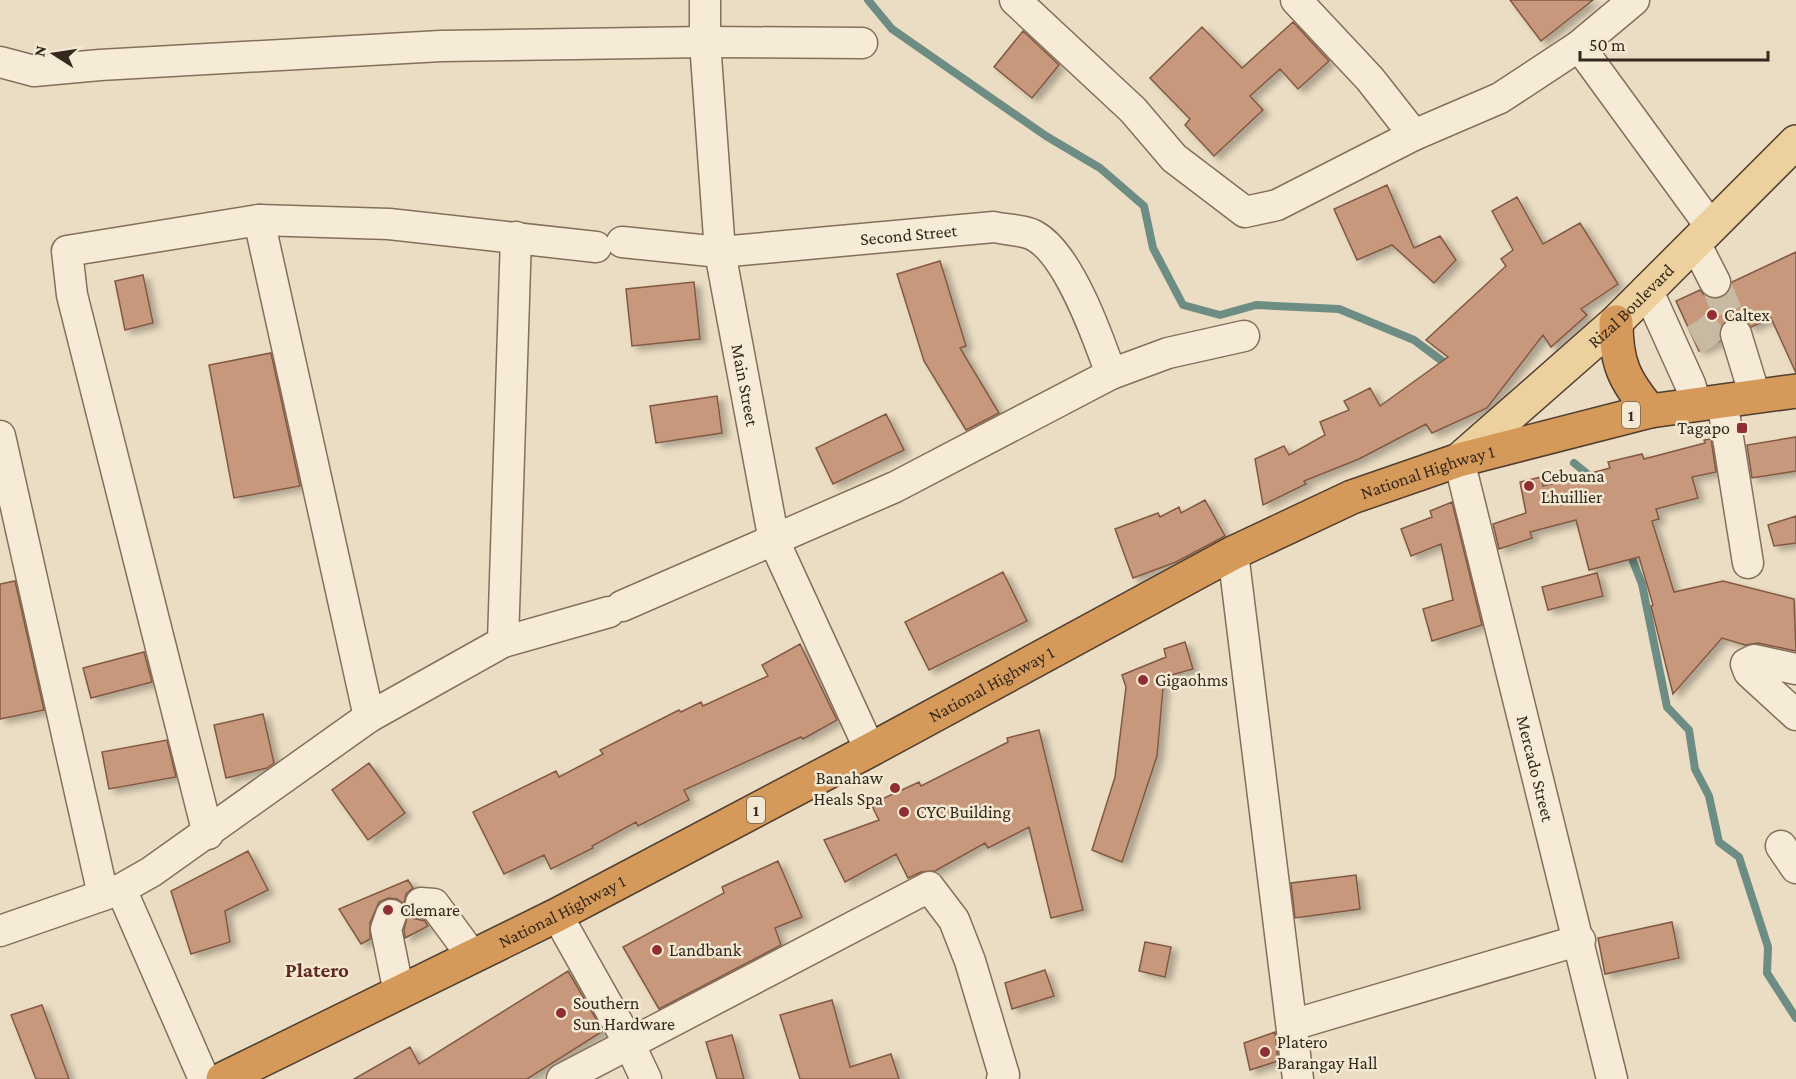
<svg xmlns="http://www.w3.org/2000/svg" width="1796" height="1079" viewBox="0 0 1796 1079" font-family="'Crimson Pro',serif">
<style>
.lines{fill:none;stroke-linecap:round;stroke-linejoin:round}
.stream{stroke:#6d8c83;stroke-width:8}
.building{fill:#c7987c;stroke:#825943;stroke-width:1.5;filter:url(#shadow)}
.minor-tunnel{stroke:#c7b9a2;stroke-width:30;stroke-dasharray:30 15;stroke-linecap:butt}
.minor-casing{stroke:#846f5b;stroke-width:33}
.major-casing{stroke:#523e2f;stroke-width:36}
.highway-casing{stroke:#523e2f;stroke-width:36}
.minor{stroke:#f6ebd6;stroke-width:30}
.major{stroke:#ecd09d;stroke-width:33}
.highway{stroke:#d59959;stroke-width:33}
.poi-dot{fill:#8f2f34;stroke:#f3e8d2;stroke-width:2}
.labels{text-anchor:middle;stroke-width:5;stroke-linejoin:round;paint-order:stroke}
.shield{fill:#f3e8d2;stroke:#6e6254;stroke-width:1.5}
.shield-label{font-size:16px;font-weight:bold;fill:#35281e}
.street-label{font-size:18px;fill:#35281e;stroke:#f3e8d2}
.poi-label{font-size:18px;fill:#35281e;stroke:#f3e8d2;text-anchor:start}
.quarter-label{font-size:21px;font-weight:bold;fill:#5f2b21;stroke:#f3e8d2}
</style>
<defs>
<filter id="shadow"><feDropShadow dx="6" dy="4" stdDeviation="3" flood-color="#0004"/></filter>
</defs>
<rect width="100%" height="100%" fill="#ebddc3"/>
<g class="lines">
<path class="stream" d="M868,0l24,29 154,107 54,32 44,38 9,42 30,57 37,10 36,-10 83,4 75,31 36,27
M1574,463l21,17
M1629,551l13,33 25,123 22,23 6,39 14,27 10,46 20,15 29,90 -1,26 29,45"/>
</g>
<path class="building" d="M1510,0h83l-52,41z
M1293,22l36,39 -31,28 -18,-20 -30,27 13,14 -49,46 -29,-31 5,-6 -40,-41 52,-51 40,41z
M1023,31l36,34 -27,33 -38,-31z
M1387,185l27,63 26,-12 16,24 -22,23 -42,-38 -35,15 -23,-51z
M1517,197l26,47 37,-21 38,61 -37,25 6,6 -36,32 -8,-12 -56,73 -55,25 -6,-9 -67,35 -55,22 2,3 -43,21 -8,-46 29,-13 5,9 36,-20 -5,-13 29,-12 -5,-9 26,-13 10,18 68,-49 -22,-17 80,-74 -5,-7 12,-9 -21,-39z
M1796,252v121l-25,-55 -20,9 -11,-10 -10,1 -11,12 1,11 -21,10 -23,-50 24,-11 6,7 16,1 7,-6 3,-10z
M940,261l26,85 -6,2 39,65 -33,17 -42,-69 -27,-87z
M143,275l10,48 -28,7 -10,-49z
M694,282l6,57 -68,7 -6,-57z
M271,353l29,133 -66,12 -25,-133z
M717,396l5,37 -66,10 -6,-37z
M886,414l18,36 -71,34 -17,-36z
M1796,437v34l-44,7 -5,-33z
M1711,439l5,33 -24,5 6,21 -42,11 3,10 -7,2 22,71 49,-11 71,18 2,52 -38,-8 -13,2 -23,-7 -49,56 -22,-88 2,-1 -14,-48 -50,13 -13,-50 -46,12 2,6 -33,11 -6,-25 33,-11 -6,-31 21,-5 2,9 67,-18 -2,-6 34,-8 2,5 61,-16 -1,-3z
M1205,500l20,36 -49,26 -43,16 -18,-49 43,-16 2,4 19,-10 2,6z
M1452,502l30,123 -50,16 -9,-32 30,-9 -12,-56 -30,12 -10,-27 31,-12 -2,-6z
M1796,516v27l-22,3 -6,-21z
M1003,572l24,49 -98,49 -24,-48z
M1597,573l6,23 -55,14 -6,-23z
M15,581l29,129 -44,9v-135z
M1185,642l8,27 -29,8 -7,79 -35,106 -30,-12 23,-73 11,-90 -4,-12 44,-18 -2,-8z
M800,644l37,76 -34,19 -2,-2 -117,53 5,10 -51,26 -2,-4 -44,24 1,2 -42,21 -7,-14 -40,19 -31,-62 83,-41 3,6 44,-23 -3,-4 79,-40 2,2 20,-10 2,4 65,-30 -6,-11z
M144,652l8,30 -61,16 -8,-30z
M263,714l11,49 -7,5 -41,10 -12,-53z
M1039,730l44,180 -32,8 -22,-91 -41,21 -3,-5 -50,28 -14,1 -13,6 -12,-24 -51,28 -21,-42 55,-20 -8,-16 48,-22 2,4 87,-44 -1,-4z
M167,740l9,37 -67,12 -7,-37z
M369,763l36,50 -37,27 -36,-50z
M248,851l20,39 -43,21 5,31 -39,12 -20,-63z
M778,861l24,56 -27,11 6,17 -122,64 -36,-62 101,-54 -2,-6z
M1356,875l4,34 -65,9 -4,-35z
M408,880l5,8 -7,6 -2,10 -7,-5 -9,-1 -9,4 -9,21v16l-9,5 -22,-35z
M408,913l4,5 13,3 3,5 -23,12 -1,-8z
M1672,922l7,36 -74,16 -7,-36z
M1145,942l26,5 -6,30 -26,-6z
M1045,970l9,26 -42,13 -7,-26z
M568,971l35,60 -76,48h-173l56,-32 9,17z
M832,1000l18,67 41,-13 8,25h-99l-20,-64z
M42,1005l27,74h-33l-25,-64z
M1275,1032l3,29 -28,9 -6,-27z
M732,1035l12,44h-27l-11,-37z"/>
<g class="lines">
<path class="minor-tunnel" d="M1694,340l11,-6 23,-20 -13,-32"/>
<g class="minor-casing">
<g id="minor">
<path id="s1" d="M705,0v42l15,210 54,289 96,209"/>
<path d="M1015,0l118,110 41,48 71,54 32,-7 137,-70 86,-37 79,-52 55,-46"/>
<path d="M1296,0l74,79 44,56"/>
<path d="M1579,46l132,181"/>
<path d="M0,62l34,9 66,-6 341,-19 264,-4 157,1"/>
<path d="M259,220l110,497"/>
<path id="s2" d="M622,242l98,10 274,-25c13,3 31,3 41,9 34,19 63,101 76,138"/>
<path d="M1695,243l20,39"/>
<path d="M1647,289l43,95 6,20"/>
<path d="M1736,334l19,62"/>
<path d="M1722,400l26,163"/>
<path d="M0,436l103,459"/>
<path id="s3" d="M1459,460l153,619"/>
<path d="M1233,553l65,526"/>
<path d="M622,606l273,-119 216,-113 57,-21 76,-17"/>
<path d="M503,642l13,-405"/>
<path d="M1796,669l-42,-9 -8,4 3,8 47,43"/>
<path d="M208,834l-136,-539 -5,-44 192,-31 130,4 207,23"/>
<path d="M1781,846l15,22"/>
<path d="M121,889l83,190"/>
<path d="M421,903l13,1 39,53"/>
<path d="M391,915l-5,14 13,64"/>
<path d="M557,915l72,128 17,36"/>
<path d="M0,931l121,-42 30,-17 218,-155 134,-75 106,-30"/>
<path d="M1292,1025l288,-85"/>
<path d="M562,1079l367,-192 25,33 16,41 34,114 -2,4"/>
</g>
</g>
<g class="major-casing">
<g id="major">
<path id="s4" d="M1459,460l157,-138 180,-180"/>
</g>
</g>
<g class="highway-casing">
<g id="highway">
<path d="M1616,322c0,41 8,58 34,89"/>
<path id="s5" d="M223,1079l334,-164 313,-165 363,-197 119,-56 107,-37 191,-49 146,-20"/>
</g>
</g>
<use href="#minor" class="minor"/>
<use href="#major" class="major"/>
<use href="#highway" class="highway"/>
</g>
<g class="poi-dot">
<circle cx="1712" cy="315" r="6"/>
<rect x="1736" y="422" width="12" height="12" rx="3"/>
<circle cx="1529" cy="486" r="6"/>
<circle cx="1143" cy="680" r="6"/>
<circle cx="895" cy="788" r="6"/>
<circle cx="904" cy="812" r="6"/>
<circle cx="388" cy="910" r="6"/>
<circle cx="657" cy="950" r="6"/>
<circle cx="561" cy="1013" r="6"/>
<circle cx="1265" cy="1052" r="6"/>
</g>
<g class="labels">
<g class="shield">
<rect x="1622" y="402" width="18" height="26" rx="4.5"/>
<rect x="747" y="797" width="18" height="26" rx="4.5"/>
</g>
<g class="shield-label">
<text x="1631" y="421">1</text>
<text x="756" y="816">1</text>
</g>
<g class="street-label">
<text dy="6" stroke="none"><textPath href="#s2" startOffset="288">Second Street</textPath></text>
<text dy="6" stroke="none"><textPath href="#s4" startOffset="231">Rizal Boulevard</textPath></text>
<text dy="6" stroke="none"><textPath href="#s1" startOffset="388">Main Street</textPath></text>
<text dy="6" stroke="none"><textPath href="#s5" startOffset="1350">National Highway 1</textPath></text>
<text dy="6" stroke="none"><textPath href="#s5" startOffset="864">National Highway 1</textPath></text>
<text dy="6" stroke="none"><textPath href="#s3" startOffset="318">Mercado Street</textPath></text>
<text dy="6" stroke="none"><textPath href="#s5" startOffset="378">National Highway 1</textPath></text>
</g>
<g class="poi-label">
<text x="1724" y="321">Caltex</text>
<text x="1730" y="434" text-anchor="end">Tagapo</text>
<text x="1541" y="482">Cebuana<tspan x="1541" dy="21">Lhuillier</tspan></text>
<text x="1155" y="686">Gigaohms</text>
<text x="883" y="784" text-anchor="end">Banahaw<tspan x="883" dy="21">Heals Spa</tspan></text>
<text x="916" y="818">CYC Building</text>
<text x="400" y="916">Clemare</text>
<text x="669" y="956">Landbank</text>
<text x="573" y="1009">Southern<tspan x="573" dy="21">Sun Hardware</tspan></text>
<text x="1277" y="1048">Platero<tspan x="1277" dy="21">Barangay Hall</tspan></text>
</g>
<g class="quarter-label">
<text x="317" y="977">Platero</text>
</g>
</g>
<g transform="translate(54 54) rotate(282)" stroke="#f3e8d2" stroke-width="4.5" paint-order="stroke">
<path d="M0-4.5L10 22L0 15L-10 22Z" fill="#35281e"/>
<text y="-9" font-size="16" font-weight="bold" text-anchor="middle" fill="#35281e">N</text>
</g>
<path d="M1580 51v9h188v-9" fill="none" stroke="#35281e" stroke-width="3"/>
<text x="1589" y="51" font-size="18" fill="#35281e" stroke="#f3e8d2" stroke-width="4.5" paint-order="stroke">50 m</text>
</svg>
